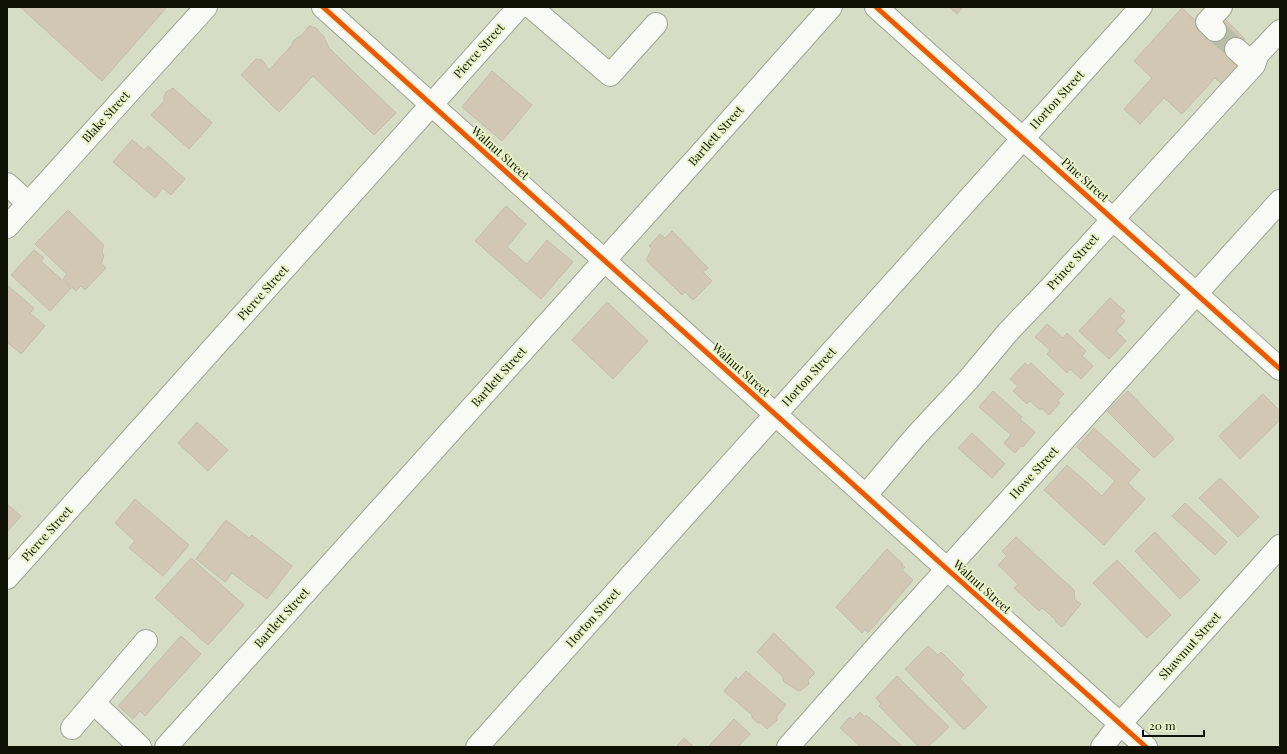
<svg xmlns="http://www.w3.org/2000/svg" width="1287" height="754" viewBox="0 0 1287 754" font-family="'Playfair Display',serif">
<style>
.building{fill:#d2c7b3;stroke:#c2bdae}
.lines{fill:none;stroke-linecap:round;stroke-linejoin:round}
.minor-tunnel{stroke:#b9bea8;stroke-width:22;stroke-dasharray:22 11;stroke-linecap:butt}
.minor-casing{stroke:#a0a392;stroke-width:24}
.major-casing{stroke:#a0a392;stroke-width:24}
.minor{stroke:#f9faf6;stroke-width:22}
.major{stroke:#f9faf6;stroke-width:22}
.cycleway-casing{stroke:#e9f3c8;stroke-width:8}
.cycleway{stroke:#e8590c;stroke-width:5}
.labels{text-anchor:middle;stroke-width:3.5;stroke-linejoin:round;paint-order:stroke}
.street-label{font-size:12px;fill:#0e1103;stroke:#e9f3c8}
</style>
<rect width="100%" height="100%" fill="#d7dcc5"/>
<path class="building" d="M20,7h147l-65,74z
M949,7h14l-6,7z
M1182,8l29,27 14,-16 20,20 -11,13 15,14 -21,23 -13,-11 -33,36 -18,-16 -24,26 -16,-15 28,-31 -18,-17z
M309,26l7,2 8,9 5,11 67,65 -22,22 -61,-59 -34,36 -38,-37 15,-16 6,1 7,10 22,-24 3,-6 8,-5z
M492,71l40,34 -30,36 -40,-34z
M173,88l39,35 -23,26 -38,-34 13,-14v-4l2,-5z
M132,140l12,10 4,-4 37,33 -14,16 -8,-7 -8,10 -42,-36z
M506,206l20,18 -19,23 20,17 20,-24 26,22 -32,37 -66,-58z
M68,210l36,35 -2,6 2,5 -3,7 5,5 -21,22 -4,-4 -5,5 -13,-12 4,-5 -32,-30z
M672,231l36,37 -5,4 9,9 -19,19 -8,-8 -3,3 -36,-35 6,-11 -3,-3 11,-12 5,4z
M34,250l10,8 -3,3 30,27 -21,23 -39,-36z
M7,285l27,23 -4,5 15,13 -24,28 -14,-12z
M1110,298l15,13 -5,5 5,5 -9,10 10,10 -17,18 -30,-28z
M607,302l41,39 -35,38 -41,-39z
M1047,324l16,14 4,-5 19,18 -4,5 11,10 -12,13 -11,-10 -3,4 -20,-19 3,-4 -15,-13z
M1025,363l3,3 3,-3 33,31 -7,7 3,2 -11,12 -8,-7 -1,2 -10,-9 -3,3 -14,-13 5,-5 -8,-7z
M993,391l29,26 -2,2 15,13 -12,15 -2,-1 -6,7 -11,-10 7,-8 -32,-28z
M1128,391l46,48 -20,19 -47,-47z
M1263,394l17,17v9l-40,39 -21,-23z
M197,422l31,28 -20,21 -30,-28z
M1094,428l46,42 -12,13 17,16 -41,46 -60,-55 23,-25 35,31 13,-15 -38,-34z
M972,433l33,31 -13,14 -34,-30z
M1220,478l39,39 -21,20 -39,-39z
M135,499l54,46 -26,31 -34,-28 6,-7 -20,-18z
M1185,503l42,39 -12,13 -43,-39z
M7,504l14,12 -14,16z
M226,520l23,18 3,-3 40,31 -25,33 -35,-26 -7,9 -29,-23z
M1155,532l45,48 -20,19 -45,-48z
M1016,537l58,53 1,10 6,4 -19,23 -6,-5 -1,-3 -13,-11 -3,3 -25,-23 4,-4 -20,-19 9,-9 -5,-5z
M887,549l16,15 -2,1 4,2 -3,3 11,10 -45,53 -3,-4 -3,4 -26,-26z
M191,558l53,47 -36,40 -53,-47z
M1117,560l54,55 -24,23 -54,-55z
M774,633l41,40 -7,7 1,4 -8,6 -2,1 -15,-9 -2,-6 -25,-24z
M181,636l20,18 -56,62 -5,-5 -7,8 -15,-13z
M928,646l10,9 3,-3 23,23 -4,4 27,28 -23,23 -59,-61z
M746,671l40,34 -9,11v4l-10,9 -6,-6h-3l-6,-5v-3l-28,-24 12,-14 2,3z
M897,676l52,51 -21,20h-9l-40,-41 2,-2 -5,-6z
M860,712l5,5 1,-2 37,32h-42l-21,-19 10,-11 3,3z
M734,719l16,15 -12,13 -29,-1z
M684,738l10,9h-18z"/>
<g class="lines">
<path class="minor-tunnel" d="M1215,30l21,19"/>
<g class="minor-casing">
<path id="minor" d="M323,7l624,562 199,178
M531,7l79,68 46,-51
M1215,30l-8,-8 14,-15
M1236,49l18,16
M7,184l21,19
M7,227l199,-220
M866,495l49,-58 53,-57 40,-48 43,-45 203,-222 4,-11 22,-23
M7,578l512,-571
M94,703l46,44
M72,728l74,-87
M166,747l537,-596 128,-144
M477,747l664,-740
M788,747l93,-105 399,-441
M1102,747l18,-23 160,-178"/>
</g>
<g class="major-casing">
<path id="major" d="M876,7l404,362"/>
</g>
<use href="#minor" class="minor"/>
<use href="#major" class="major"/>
<g class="cycleway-casing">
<path id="cycleway" d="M323,7l624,562 199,178
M876,7l404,362"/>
</g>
<use href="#cycleway" class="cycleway"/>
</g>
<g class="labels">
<g class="street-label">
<text transform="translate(479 51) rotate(-48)" y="4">Pierce Street</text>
<text transform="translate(1057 100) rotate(-48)" y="4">Horton Street</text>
<text transform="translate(106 117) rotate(-48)" y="4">Blake Street</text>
<text transform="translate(716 136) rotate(-48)" y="4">Bartlett Street</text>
<text transform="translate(500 153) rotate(42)" y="4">Walnut Street</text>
<text transform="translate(1085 180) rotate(42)" y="4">Pine Street</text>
<text transform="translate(1073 262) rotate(-48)" y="4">Prince Street</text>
<text transform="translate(263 293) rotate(-48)" y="4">Pierce Street</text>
<text transform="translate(741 370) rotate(42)" y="4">Walnut Street</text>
<text transform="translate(499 377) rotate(-48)" y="4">Bartlett Street</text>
<text transform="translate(809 377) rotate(-48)" y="4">Horton Street</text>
<text transform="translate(1034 473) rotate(-48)" y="4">Howe Street</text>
<text transform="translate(47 534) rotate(-48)" y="4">Pierce Street</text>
<text transform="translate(982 587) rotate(42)" y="4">Walnut Street</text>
<text transform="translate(282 618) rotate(-48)" y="4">Bartlett Street</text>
<text transform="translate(593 618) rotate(-48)" y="4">Horton Street</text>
<text transform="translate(1190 646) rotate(-48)" y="4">Shawmut Street</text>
</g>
</g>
<rect width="1287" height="754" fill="none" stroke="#0e1103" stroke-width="16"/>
<path d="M1143 730v6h61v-6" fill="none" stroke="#0e1103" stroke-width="2"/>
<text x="1149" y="730" font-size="12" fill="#0e1103" stroke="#e9f3c8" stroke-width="3" paint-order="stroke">20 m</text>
</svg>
